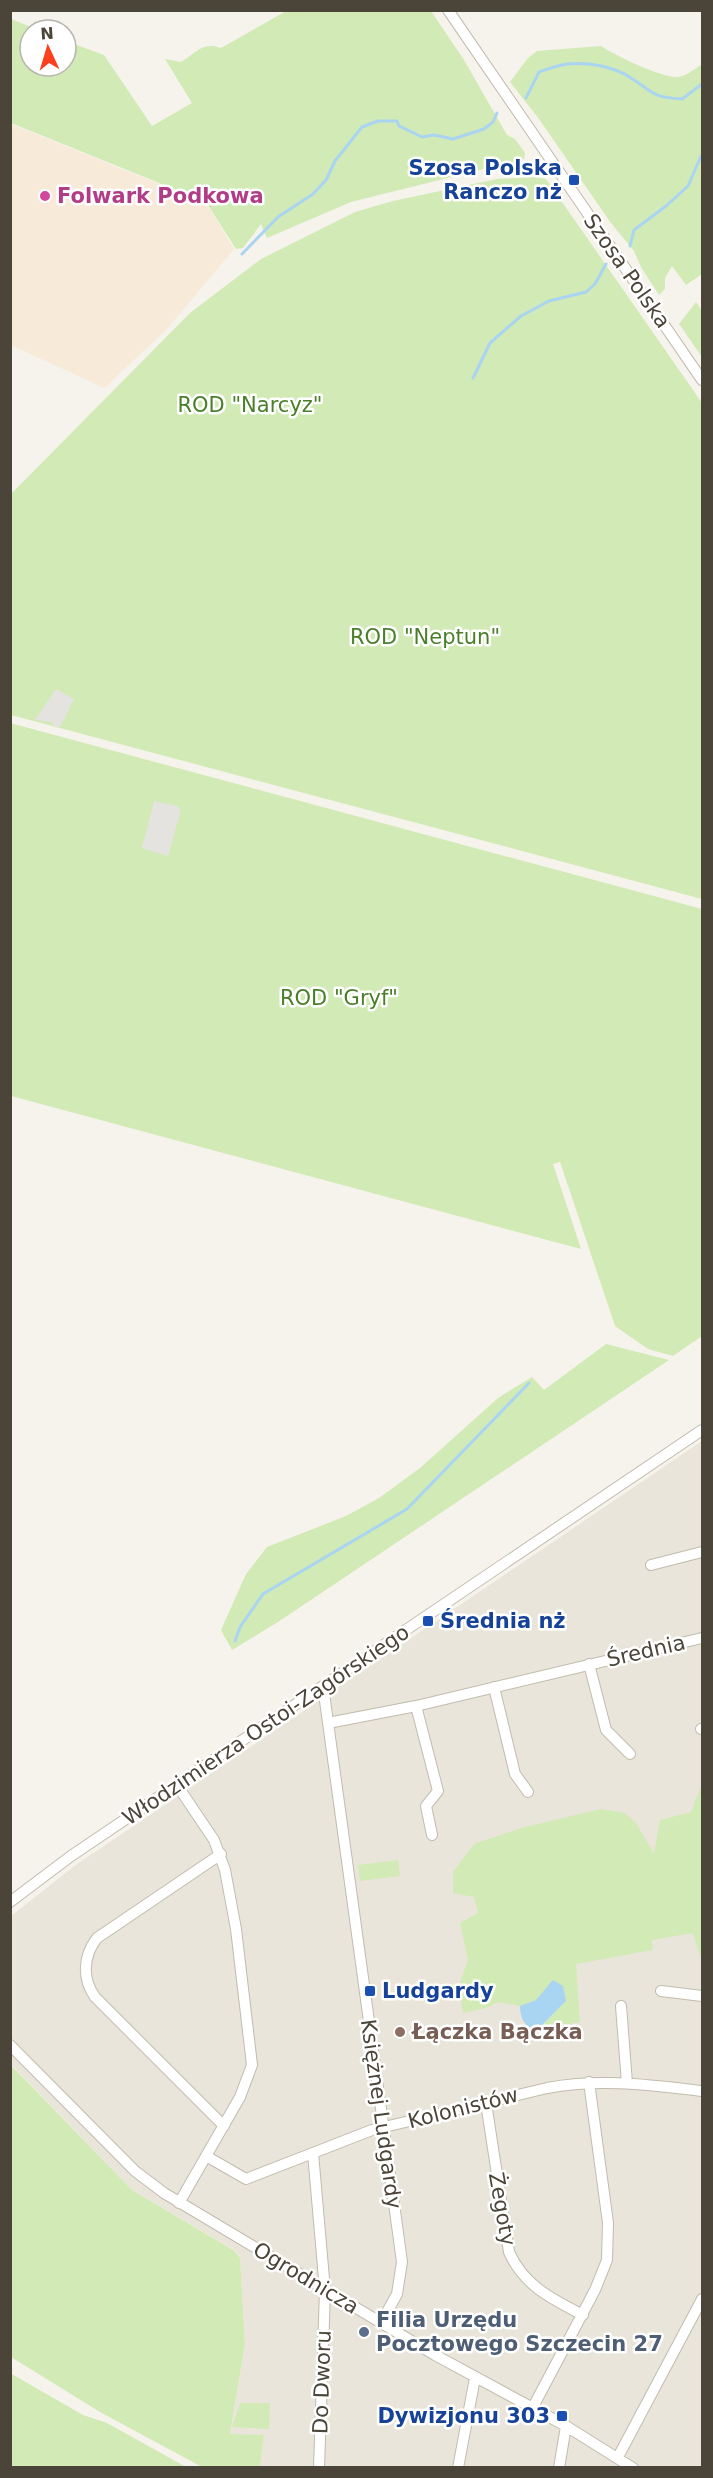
<svg xmlns="http://www.w3.org/2000/svg" width="713" height="2478" viewBox="0 0 713 2478" font-family="'DejaVu Sans',sans-serif">
<style>
.residential{fill:#eae5da}
.commercial{fill:#f7ead8}
.green{fill:#d2eab5}
.parking{fill:#e5e3e0}
.water{fill:#a9d4f2}
.lines{fill:none;stroke-linecap:round;stroke-linejoin:round}
.stream{stroke:#a9d4f2;stroke-width:3}
.minor-casing{stroke:#c2bbae;stroke-width:12}
.minor{stroke:#fff;stroke-width:10}
.transit-dot{fill:#1a4fb4;stroke:#fff;stroke-width:2}
.hotel-dot{fill:#d1479c;stroke:#fff;stroke-width:2}
.education-dot{fill:#8d6e63;stroke:#fff;stroke-width:2}
.service-dot{fill:#5c6f8a;stroke:#fff;stroke-width:2}
.labels{text-anchor:middle;stroke-width:5;stroke-linejoin:round;paint-order:stroke}
.transit-label{font-size:21px;font-weight:bold;fill:#164399;stroke:#fff;text-anchor:end}
.hotel-label{font-size:21px;font-weight:bold;fill:#b23c85;stroke:#fff;text-anchor:start}
.street-label{font-size:21px;fill:#4b4439;stroke:#fff}
.park-label{font-size:21px;fill:#4a7f2a;stroke:#fff}
.education-label{font-size:21px;font-weight:bold;fill:#785e54;stroke:#fff;text-anchor:start}
.service-label{font-size:21px;font-weight:bold;fill:#4e5e75;stroke:#fff;text-anchor:start}
</style>
<rect width="100%" height="100%" fill="#f6f3ec"/>
<path class="residential" d="M702,1441v1026h-442l4,-32h-34l15,-91 -5,-86 -4,-7 -104,-61 -121,-126v-148l62,-49z"/>
<path class="commercial" d="M11,124l195,79 28,46 -68,81 -62,58 -93,-43z"/>
<path class="green" d="M288,10l143,1 33,49 43,75 8,4 10,14 -1,6 -173,43 -84,36 -6,-14 -18,24 -7,1 -30,-47 -195,-79v-104l28,11h-9v36h36v-25l38,14 48,71 40,-23 -27,-44 16,3c15,-9 21,-21 40,-14z
M601,46c15,10 59,31 75,31 9,0 19,-8 26,-13v210l-16,11 -14,-19 -7,12v11l-6,6 -18,-28 -7,-16 -23,-28 -72,-104 -29,-37 18,-24 9,-7z
M535,177l11,2 156,224v496l-691,-184v-221l179,-181 71,-54 94,-47 38,-11 104,-22z
M696,302l6,9v46l-23,-33z
M10,723l692,186v427l-29,20 -25,-7 -33,-23 -55,-164 -7,2 28,85 -570,-153z
M606,1344l63,16 -391,262 -46,28 -11,-20 25,-56 21,-27 79,-31 33,-18 41,-30 78,-70 34,-21 12,13z
M702,1784v178l-9,-29 -41,7 1,10 -77,14 4,58 -43,8 29,-29 -30,-1 -16,6 -22,-4 -12,6 -23,5 -4,-28 9,-25 -8,-37 18,-10 -4,-16 -21,-4v-21l21,-28 47,-16 80,-19 24,4 11,10 18,31 6,-34 31,-8z
M398,1860l2,16 -40,5 -2,-16z
M10,2064l122,126 103,61 5,7 5,86 -15,90 34,1 -4,32h-58l-102,-55 -89,-55z
M10,2373l73,42 24,8 79,44h-175z
M240,2403h30l-1,26 -37,-2z"/>
<path class="parking" d="M56,689l18,10 -14,28 -6,-1 -2,-4 -17,-2z
M154,801l23,5 4,4 -13,46 -26,-8z"/>
<path class="water" d="M553,1980l10,6 3,15 -29,29c-12,-2 -17,-12 -17,-24l16,-6z"/>
<g class="lines">
<path class="stream" d="M526,98l13,-26c9,-3 19,-7 28,-8 20,-2 47,2 64,14 25,16 20,19 51,21l20,-15
M630,246l4,-16 32,-24 22,-20 14,-32
M242,254l36,-37 35,-23 13,-14 9,-19 27,-34 16,-6h19l2,5 23,11 12,-2 19,4 31,-10 9,-7 4,-9
M473,378l17,-35 31,-27 28,-15 37,-9 9,-8 11,-20
M235,1641l5,-14 23,-33 144,-85 122,-126"/>
<g class="minor-casing">
<path id="minor" d="M448,10l254,370
M651,1565l51,-13
M589,1664l17,66 24,24
M323,1686l79,576 -5,32 -16,29
M494,1687l21,87 13,18
M416,1706l22,85 -12,15 6,29
M328,1723l88,-17 286,-68
M701,1729h1
M177,1785l37,55 11,30 11,59 16,136 -12,32 -61,106
M221,1854l-124,84c-14,18 -15,41 -2,59l129,129
M10,1902l61,-46 631,-426
M661,1991l41,5
M621,2006l6,77
M10,2045l125,126 29,22 271,162 131,71 67,42
M486,2103l23,149c15,34 43,47 74,63
M313,2153l12,137 -6,178
M206,2156l40,23 126,-49 175,-42c52,-10 103,-3 155,3
M533,2407l62,-117 12,-30 1,-37 -19,-141
M618,2457l84,-158
M458,2468l17,-90
M559,2468l7,-42"/>
</g>
<use href="#minor" class="minor"/>
</g>
<g class="transit-dot">
<rect x="568" y="174" width="12" height="12" rx="3"/>
<rect x="422" y="1615" width="12" height="12" rx="3"/>
<rect x="364" y="1985" width="12" height="12" rx="3"/>
<rect x="556" y="2410" width="12" height="12" rx="3"/>
</g>
<circle class="hotel-dot" cx="45" cy="196" r="6"/>
<circle class="education-dot" cx="400" cy="2032" r="6"/>
<circle class="service-dot" cx="364" cy="2332" r="6"/>
<g class="labels">
<g class="transit-label">
<text x="562" y="175">Szosa Polska<tspan x="562" dy="24">Ranczo nż</tspan></text>
<text x="440" y="1628" text-anchor="start">Średnia nż</text>
<text x="382" y="1998" text-anchor="start">Ludgardy</text>
<text x="550" y="2423">Dywizjonu 303</text>
</g>
<g class="hotel-label">
<text x="57" y="203">Folwark Podkowa</text>
</g>
<g class="street-label">
<text transform="translate(627 271) rotate(55)" y="7">Szosa Polska</text>
<text transform="translate(646 1651) rotate(-13)" y="7">Średnia</text>
<text transform="translate(266 1725) rotate(-34)" y="7">Włodzimierza Ostoi-Zagórskiego</text>
<text transform="translate(463 2108) rotate(-14)" y="7">Kolonistów</text>
<text transform="translate(381 2114) rotate(82)" y="7">Księżnej Ludgardy</text>
<text transform="translate(502 2209) rotate(80)" y="7">Żegoty</text>
<text transform="translate(306 2278) rotate(31)" y="7">Ogrodnicza</text>
<text transform="translate(322 2382) rotate(-88)" y="7">Do Dworu</text>
</g>
<g class="park-label">
<text x="250" y="412">ROD "Narcyz"</text>
<text x="425" y="644">ROD "Neptun"</text>
<text x="339" y="1005">ROD "Gryf"</text>
</g>
<g class="education-label">
<text x="412" y="2039">Łączka Bączka</text>
</g>
<g class="service-label">
<text x="376" y="2327">Filia Urzędu<tspan x="376" dy="24">Pocztowego Szczecin 27</tspan></text>
</g>
</g>
<rect width="713" height="2478" fill="none" stroke="#4b4439" stroke-width="24"/>
<g transform="translate(48 48) rotate(356)"><circle r="28" fill="#ffffff" stroke="#b7b4b0" stroke-width="1.5"/>
<path d="M0-4.5L10 22L0 15L-10 22Z" fill="#fc3f1d"/>
<text y="-9" font-size="16" font-weight="bold" text-anchor="middle" fill="#4b4439">N</text>
</g>
</svg>
